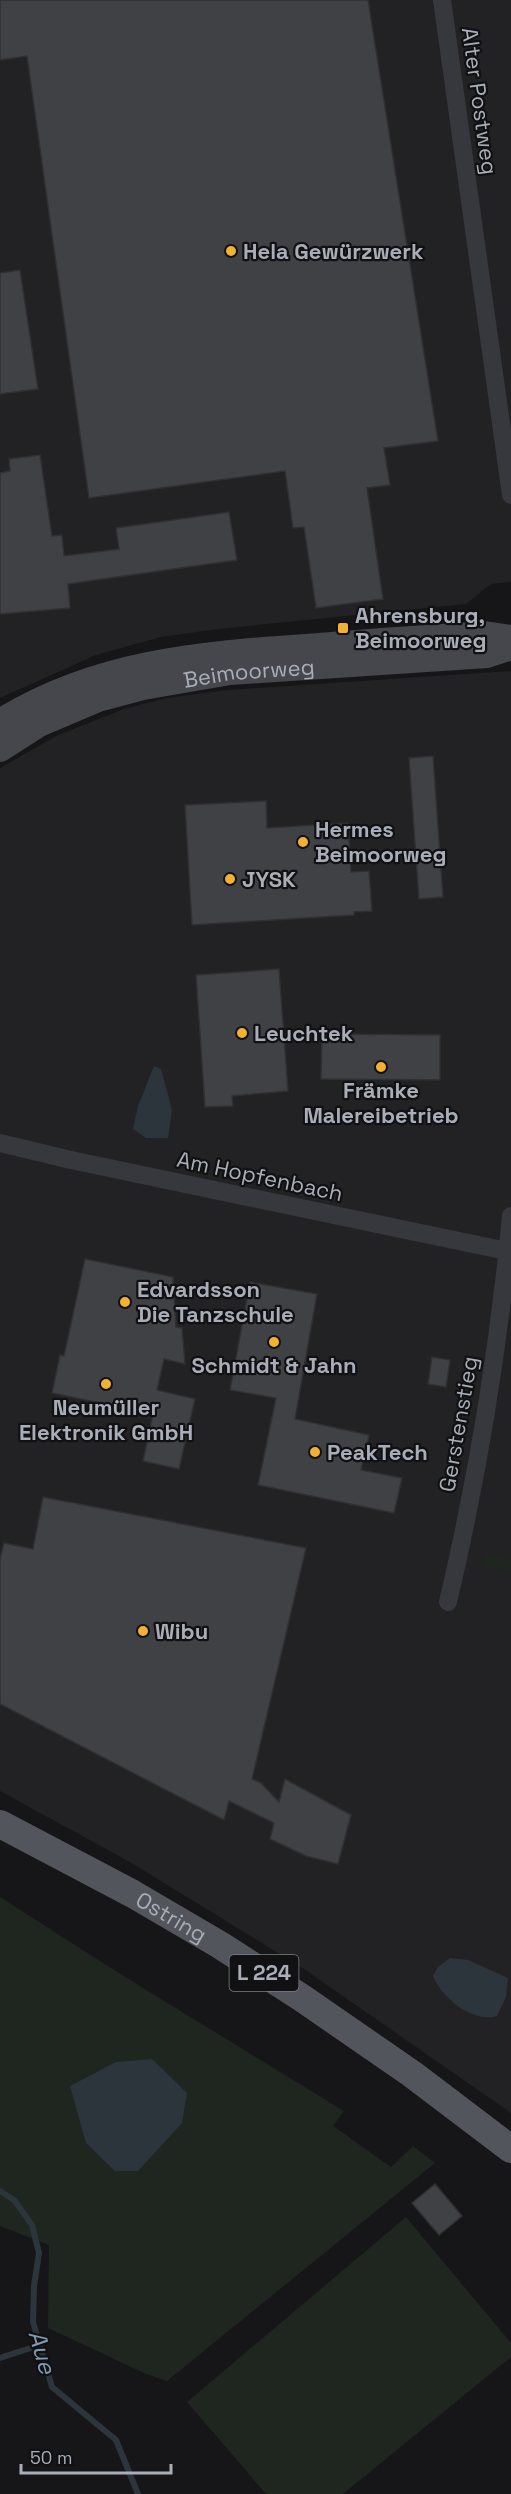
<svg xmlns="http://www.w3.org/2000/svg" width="511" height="2494" viewBox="0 0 511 2494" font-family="'Space Grotesk',sans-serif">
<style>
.built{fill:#222225}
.green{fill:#1e261f}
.water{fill:#2c353c}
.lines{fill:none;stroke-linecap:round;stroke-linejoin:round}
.stream{stroke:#2c353c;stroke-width:6}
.building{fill:#404145;stroke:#303034;stroke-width:1.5}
.minor{stroke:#37383d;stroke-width:18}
.secondary{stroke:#45474d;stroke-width:26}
.primary{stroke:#53555c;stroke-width:28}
.poi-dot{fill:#f2b134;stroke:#111113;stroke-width:2}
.labels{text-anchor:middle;stroke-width:4.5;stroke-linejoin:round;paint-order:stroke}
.shield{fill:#111113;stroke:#7b7e86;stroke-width:1.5}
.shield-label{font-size:21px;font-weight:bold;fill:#a8adb8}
.street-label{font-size:22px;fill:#a8adb8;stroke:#111113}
.poi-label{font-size:22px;font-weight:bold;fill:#a8adb8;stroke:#111113;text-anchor:start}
.water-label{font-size:24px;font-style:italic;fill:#7f9bb3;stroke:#111113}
</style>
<rect width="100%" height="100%" fill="#161618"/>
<path class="built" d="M0,0h511v582l-20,2 -25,20 -248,25 -57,8 -65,18 -96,43z
M511,671v1442l-207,-144 -174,-107 -130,-71v-1023l58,-33 66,-26 43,-11 60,-8z"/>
<path class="green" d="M484,1554l27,6v11l-30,-5z
M0,1897l125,80 219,134 -11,15 58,41 22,-21 22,17 -268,218 -21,-7 -98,-46 1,-83 -49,-19z
M406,2217l105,126v14l-168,137h-77l-79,-92z"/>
<path class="water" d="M154,1066l7,3 11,41 -4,28h-22l-13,-9 5,-23z
M450,1958l18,2 40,18 -2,19 -9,19c-25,7 -55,-18 -64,-40l5,-9z
M152,2059l35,34 -5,30 -44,48h-23l-29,-28 -16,-57 46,-24z"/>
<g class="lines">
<path class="stream" d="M0,2191l14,9 18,25 7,28 -5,33 -1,36 19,65 64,53 22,54
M0,2358l40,-13"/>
</g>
<path class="building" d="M0,0h368l70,441 -54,7 6,37 -23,3 16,111 -67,9 -12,-81 -11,1 -8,-57 -196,27 -62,-442 -27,4z
M20,270l18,119 -38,5v-121z
M40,455l12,81 10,-1 2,21 55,-7 -3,-21 113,-16 8,48 -169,24 2,24 -70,6v-141l10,-2 -1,-12z
M433,756l10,141 -24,2 -10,-141z
M266,801l1,27 81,-5 3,49 18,-1 3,40 -18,1v3l-162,10 -7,-120z
M279,969l9,122 -56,5 1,10 -28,1 -9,-132z
M322,1034l118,1v45l-119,-1z
M85,1259l88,18 3,50 6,1 3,36 -21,-5 -7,31 38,9 -16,70 -36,-8 10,-47 -101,-21 8,-38 4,1z
M250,1282l67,12 -22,125 74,16 -8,35 41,8 -8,35 -136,-28 18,-87 -46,-8z
M432,1357l18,3 -4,27 -18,-3z
M43,1497l263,51 -54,231 9,4 18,19 6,-23 66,36 -13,49 -32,-8 -36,-17 4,-16 -45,-22 -5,19 -224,-116v-145l4,-16 29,6z
M435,2184l27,32 -23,19 -27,-32z"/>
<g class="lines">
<path class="minor" d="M442,0l69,495
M0,1143l71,17 440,92
M448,1602c30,-127 51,-257 63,-386"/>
<g class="secondary">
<path d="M0,722c94,-59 199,-68 306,-75 59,-5 118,-9 178,-13l27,4"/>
<path id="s1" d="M0,749l39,-25 59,-25 45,-12 87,-15 257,-17 24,-8"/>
</g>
<path class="primary" id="s2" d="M0,1824l133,70 87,51 82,53 110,76 99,75"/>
</g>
<g class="poi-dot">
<circle cx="231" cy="251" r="6"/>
<rect x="337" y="622" width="12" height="12" rx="3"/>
<circle cx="303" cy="842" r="6"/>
<circle cx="230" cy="879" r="6"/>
<circle cx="242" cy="1033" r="6"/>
<circle cx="381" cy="1067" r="6"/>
<circle cx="125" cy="1302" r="6"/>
<circle cx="274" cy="1342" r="6"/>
<circle cx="106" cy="1384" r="6"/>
<circle cx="315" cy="1452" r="6"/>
<circle cx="143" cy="1631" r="6"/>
</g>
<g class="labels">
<rect class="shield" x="229.5" y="1955" width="69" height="36" rx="4.5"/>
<g class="shield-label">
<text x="264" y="1980">L 224</text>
</g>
<g class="street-label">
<text transform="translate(480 101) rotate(82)" y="8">Alter Postweg</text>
<text dy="8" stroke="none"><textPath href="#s1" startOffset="264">Beimoorweg</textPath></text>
<text transform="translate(260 1176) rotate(12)" y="8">Am Hopfenbach</text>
<text transform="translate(458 1424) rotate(-80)" y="8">Gerstenstieg</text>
<text dy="8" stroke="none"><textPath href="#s2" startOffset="195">Ostring</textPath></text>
</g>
<g class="poi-label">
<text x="243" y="259">Hela Gewürzwerk</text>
<text x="355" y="623">Ahrensburg,<tspan x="355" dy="25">Beimoorweg</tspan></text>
<text x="315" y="837">Hermes<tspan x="315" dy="25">Beimoorweg</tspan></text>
<text x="242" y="887">JYSK</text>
<text x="254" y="1041">Leuchtek</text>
<text x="381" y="1098" text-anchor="middle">Främke<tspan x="381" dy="25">Malereibetrieb</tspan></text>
<text x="137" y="1297">Edvardsson<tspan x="137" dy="25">Die Tanzschule</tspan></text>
<text x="274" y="1373" text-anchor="middle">Schmidt &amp; Jahn</text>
<text x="106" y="1415" text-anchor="middle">Neumüller<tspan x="106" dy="25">Elektronik GmbH</tspan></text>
<text x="327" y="1460">PeakTech</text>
<text x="155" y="1639">Wibu</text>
</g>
<g class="water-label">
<text transform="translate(42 2352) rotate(74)" y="8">Aue</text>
</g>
</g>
<path d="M21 2464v9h150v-9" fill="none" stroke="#a8adb8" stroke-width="3"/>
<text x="30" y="2464" font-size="18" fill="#a8adb8" stroke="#111113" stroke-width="4.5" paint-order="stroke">50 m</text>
</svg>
